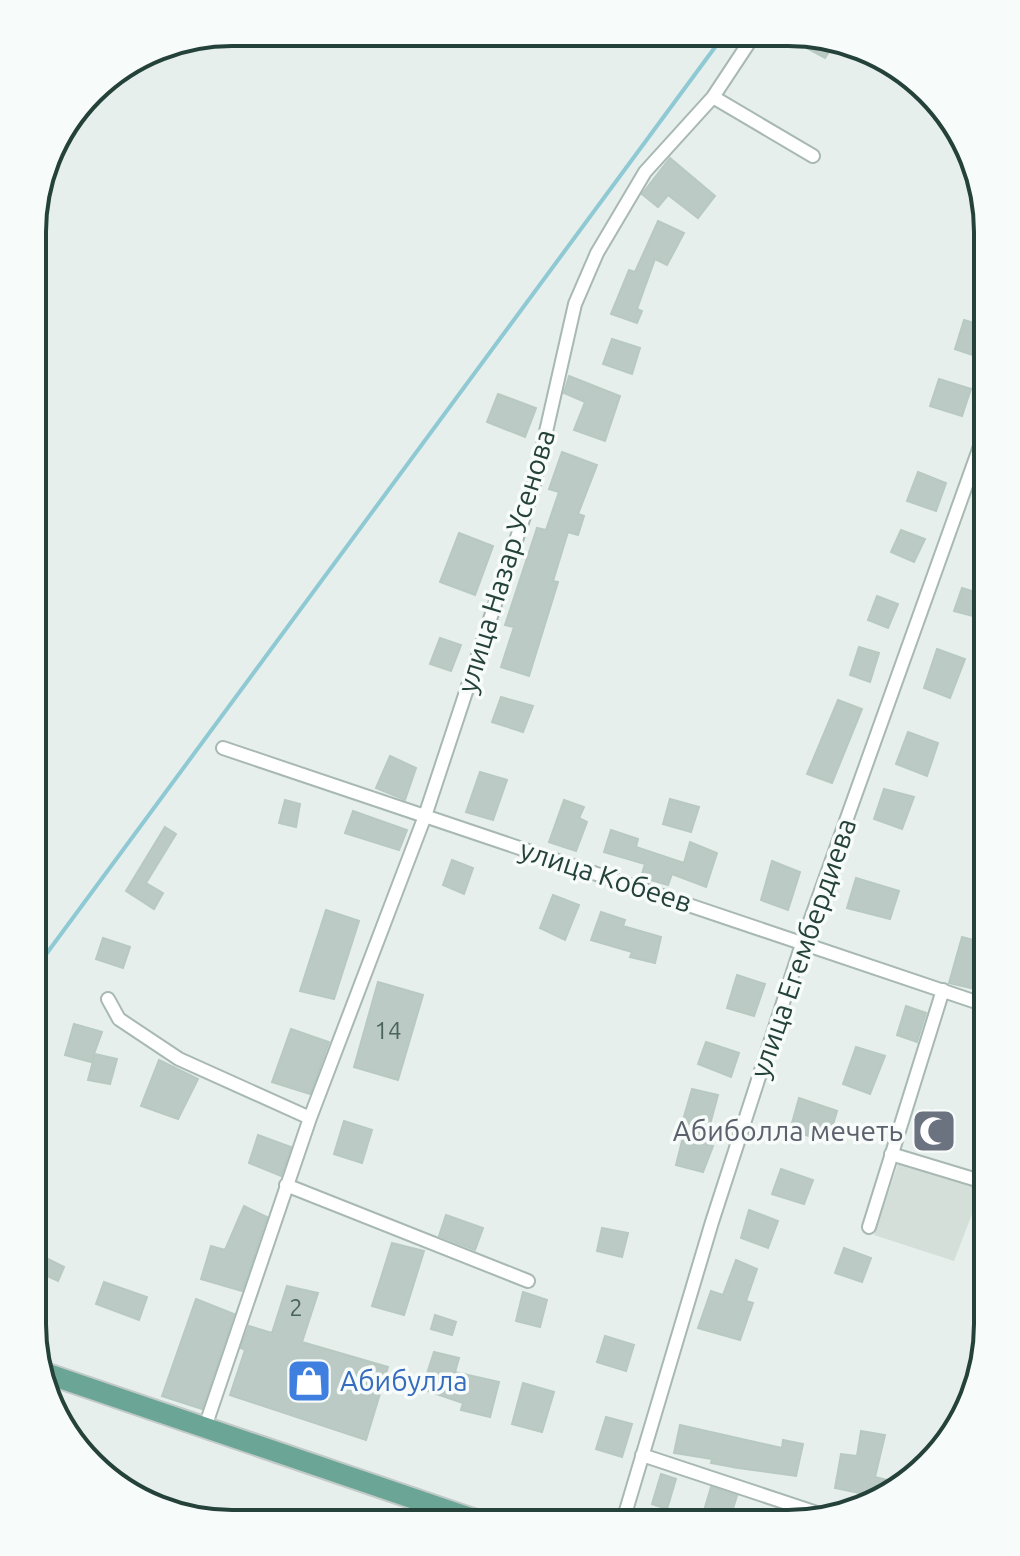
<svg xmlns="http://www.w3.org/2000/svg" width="1020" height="1556" viewBox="0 0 1020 1556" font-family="Ubuntu,sans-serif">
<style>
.built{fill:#d4dfda}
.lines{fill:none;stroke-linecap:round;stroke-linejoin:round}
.stream{stroke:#8ec9d4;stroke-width:4}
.building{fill:#bbcac4;stroke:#b8c9c2;stroke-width:2}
.minor-casing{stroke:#a8b8b2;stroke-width:16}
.primary-casing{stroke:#c2cac8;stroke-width:24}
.minor{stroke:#fff;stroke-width:12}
.primary{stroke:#6aa596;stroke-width:20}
.labels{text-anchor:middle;stroke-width:7;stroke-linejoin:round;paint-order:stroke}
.number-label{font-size:24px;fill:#4a645c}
.street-label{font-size:28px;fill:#24423a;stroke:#f7fbf9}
.worship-label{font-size:28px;fill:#5b616d;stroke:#f7fbf9;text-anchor:end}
.shop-label{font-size:28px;fill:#366cbe;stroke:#f7fbf9;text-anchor:start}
.rim{fill:none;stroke:#24423a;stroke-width:4}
</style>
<rect width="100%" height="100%" fill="#e6efeb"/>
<path class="built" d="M899,1161l83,27 -28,73 -80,-26z"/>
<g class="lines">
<path class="stream" d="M33,972l691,-937
M134,1493l84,29"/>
</g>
<path class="building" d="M783,35l44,1 10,4 -12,18z
M670,158l45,38 -17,22 -30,-23 -10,12 -16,-13z
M658,221l26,12 -17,32 -12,-6 -18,50 5,2 -5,12 -26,-9 18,-44 6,2z
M987,268h1v34l-12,-4z
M964,320l24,7v33l-33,-11z
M612,339l28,9 -8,26 -29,-10z
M569,376l51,20 -15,45 -31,-11 11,-28 -21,-9z
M939,379l32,10 -9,27 -32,-10z
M498,394l38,14 -11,29 -38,-15z
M562,452l35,13 -19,49 6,2 -6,19 -10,-3 -15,49 5,1 -29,94 -28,-9 13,-40 -9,-2 32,-97 9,2 13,-38 -10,-3z
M918,472l28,11 -10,28 -29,-10z
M901,530l24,9 -11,23 -23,-10z
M459,533l34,13 -18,49 -35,-13z
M962,588l26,8v24l-34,-9z
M877,596l21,8 -10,24 -20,-8z
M440,638l21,7 -10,26 -21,-7z
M859,647l20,6 -9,29 -20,-7z
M937,649l28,10 -15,39 -26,-10z
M501,697l32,9 -10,26 -31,-10z
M838,700l24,9 -30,74 -25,-9z
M908,732l30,11 -11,33 -31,-12z
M390,756l26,12 -11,32 -29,-12z
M480,772l27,8 -14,40 -27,-8z
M884,789l30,8 -12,32 -28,-10z
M670,799l29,8 -8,25 -28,-8z
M285,800l15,4 -4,23 -17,-4z
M564,800l20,7 -5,11 8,4 -11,29 -27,-9z
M353,811l54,19 -8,20 -54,-17z
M165,827l11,7 -30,49 17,10 -9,16 -28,-18z
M611,830l27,9 -2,8 48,16 6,-21 27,11 -11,34 -34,-13 -4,11 -27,-8 4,-13 -41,-12z
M452,860l21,8 -9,26 -21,-9z
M772,861l28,11 -12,38 -27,-10z
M856,878l43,13 -9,28 -43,-11z
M553,895l26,10 -14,35 -25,-12z
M326,910l33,11 -25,78 -34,-8z
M601,912l24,8 -2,6 38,11 -6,26 -25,-6 2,-5 -41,-12z
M962,937l26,7v48l-39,-9z
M103,938l27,9 -7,21 -27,-9z
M737,975l28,9 -11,32 -27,-8z
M378,982l45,13 -25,85 -44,-13z
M906,1006l20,7 -9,29 -20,-7z
M74,1024l28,8 -11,30 -26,-7z
M291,1029l38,13 -19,52 -38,-12z
M706,1042l33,11 -8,24 -33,-13z
M856,1047l29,9 -15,38 -27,-10z
M95,1054l22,5 -7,25 -22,-4z
M159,1060l39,19 -20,40 -37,-13z
M692,1089l26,6 -13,48 8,3 -10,26 -27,-7 9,-36 -4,-2z
M799,1098l38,13 -9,31 -38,-12z
M932,1110l22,20 -17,21 -23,-19z
M344,1121l28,9 -10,33 -28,-9z
M258,1135l33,12 -10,29 -32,-13z
M781,1169l32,11 -9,24 -32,-10z
M244,1206l23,11 -25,74 -41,-12 10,-33 14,4z
M749,1210l29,11 -10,27 -27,-10z
M446,1215l37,13 -8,22 -36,-14z
M602,1228l26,5 -6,24 -25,-6z
M392,1243l32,8 -20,64 -32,-9z
M844,1248l27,10 -9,24 -27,-9z
M32,1251l32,16 -6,14 -26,-12z
M736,1260l21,9 -11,32 7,2 -13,37 -42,-12 13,-37 12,4z
M104,1282l43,15 -8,23 -43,-16z
M287,1286l31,7 -16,49 86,25 -22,73 -136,-45 15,-45 -4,-2 8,-22 23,7z
M523,1292l24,8 -7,27 -24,-6z
M196,1299l38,15 -32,95 -40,-13z
M435,1315l21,7 -4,13 -21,-6z
M605,1336l29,9 -8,26 -29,-9z
M434,1352l25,6 -4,14 44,10 -9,35 -29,-7 2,-7 -41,-14z
M523,1383l31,9 -12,40 -30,-8z
M606,1417l26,7 -10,33 -26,-8z
M680,1425l102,23 1,-8 20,4 -7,32 -58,-8 -27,-5 1,-4 -38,-6z
M861,1431l24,4 -10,42 12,3 -8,17 -44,-9 6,-34 16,2z
M661,1474l15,5 -9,30 -15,-5z
M711,1487l26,9 -8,25 -26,-7z"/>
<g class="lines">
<g class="minor-casing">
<path id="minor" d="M713,97l100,59
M223,748l765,258
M108,999l11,20 60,40 131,59
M891,1154l86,26
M286,1185l242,96
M869,1227l74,-237
M205,1427l105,-309 115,-302 108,-327 42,-185 22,-51 48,-81 68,-75 41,-62
M642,1455l184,61
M622,1524l90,-302 91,-281 185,-517"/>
</g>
<g class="primary-casing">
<path id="primary" d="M42,1372l443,151"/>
</g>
<use href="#minor" class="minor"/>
<use href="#primary" class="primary"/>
</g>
<defs>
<g id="mosque-square" transform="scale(2.3)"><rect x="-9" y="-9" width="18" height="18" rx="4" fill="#6b7280" stroke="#f7fbf9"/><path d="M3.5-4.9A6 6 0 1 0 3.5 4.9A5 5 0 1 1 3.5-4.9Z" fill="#fff"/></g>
<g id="shop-square" transform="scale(2.3)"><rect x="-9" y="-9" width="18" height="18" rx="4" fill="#3f7fe0" stroke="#f7fbf9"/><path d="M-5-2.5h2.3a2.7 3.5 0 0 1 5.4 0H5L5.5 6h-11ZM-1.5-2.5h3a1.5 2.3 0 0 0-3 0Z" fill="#fff"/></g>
</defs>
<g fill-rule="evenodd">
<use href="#mosque-square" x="934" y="1131"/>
<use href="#shop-square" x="309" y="1381"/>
</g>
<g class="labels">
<g class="number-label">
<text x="388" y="1039">14</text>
<text x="296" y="1316">2</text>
</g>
<g class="street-label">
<text transform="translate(506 561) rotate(-73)" y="10">улица Назар Усенова</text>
<text transform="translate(606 876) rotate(18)" y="10">улица Кобеев</text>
<text transform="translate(803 948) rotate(-71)" y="10">улица Егембердиева</text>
</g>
<g class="worship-label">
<text x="903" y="1141">Абиболла мечеть</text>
</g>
<g class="shop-label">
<text x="340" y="1391">Абибулла</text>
</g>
</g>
<path d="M0 0H1020V1556H0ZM232 46H788A186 186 0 0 1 974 232V1324A186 186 0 0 1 788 1510H232A186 186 0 0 1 46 1324V232A186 186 0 0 1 232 46Z" fill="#f7fbf9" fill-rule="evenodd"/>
<path class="rim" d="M232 46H788A186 186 0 0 1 974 232V1324A186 186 0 0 1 788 1510H232A186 186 0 0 1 46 1324V232A186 186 0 0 1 232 46Z"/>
</svg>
